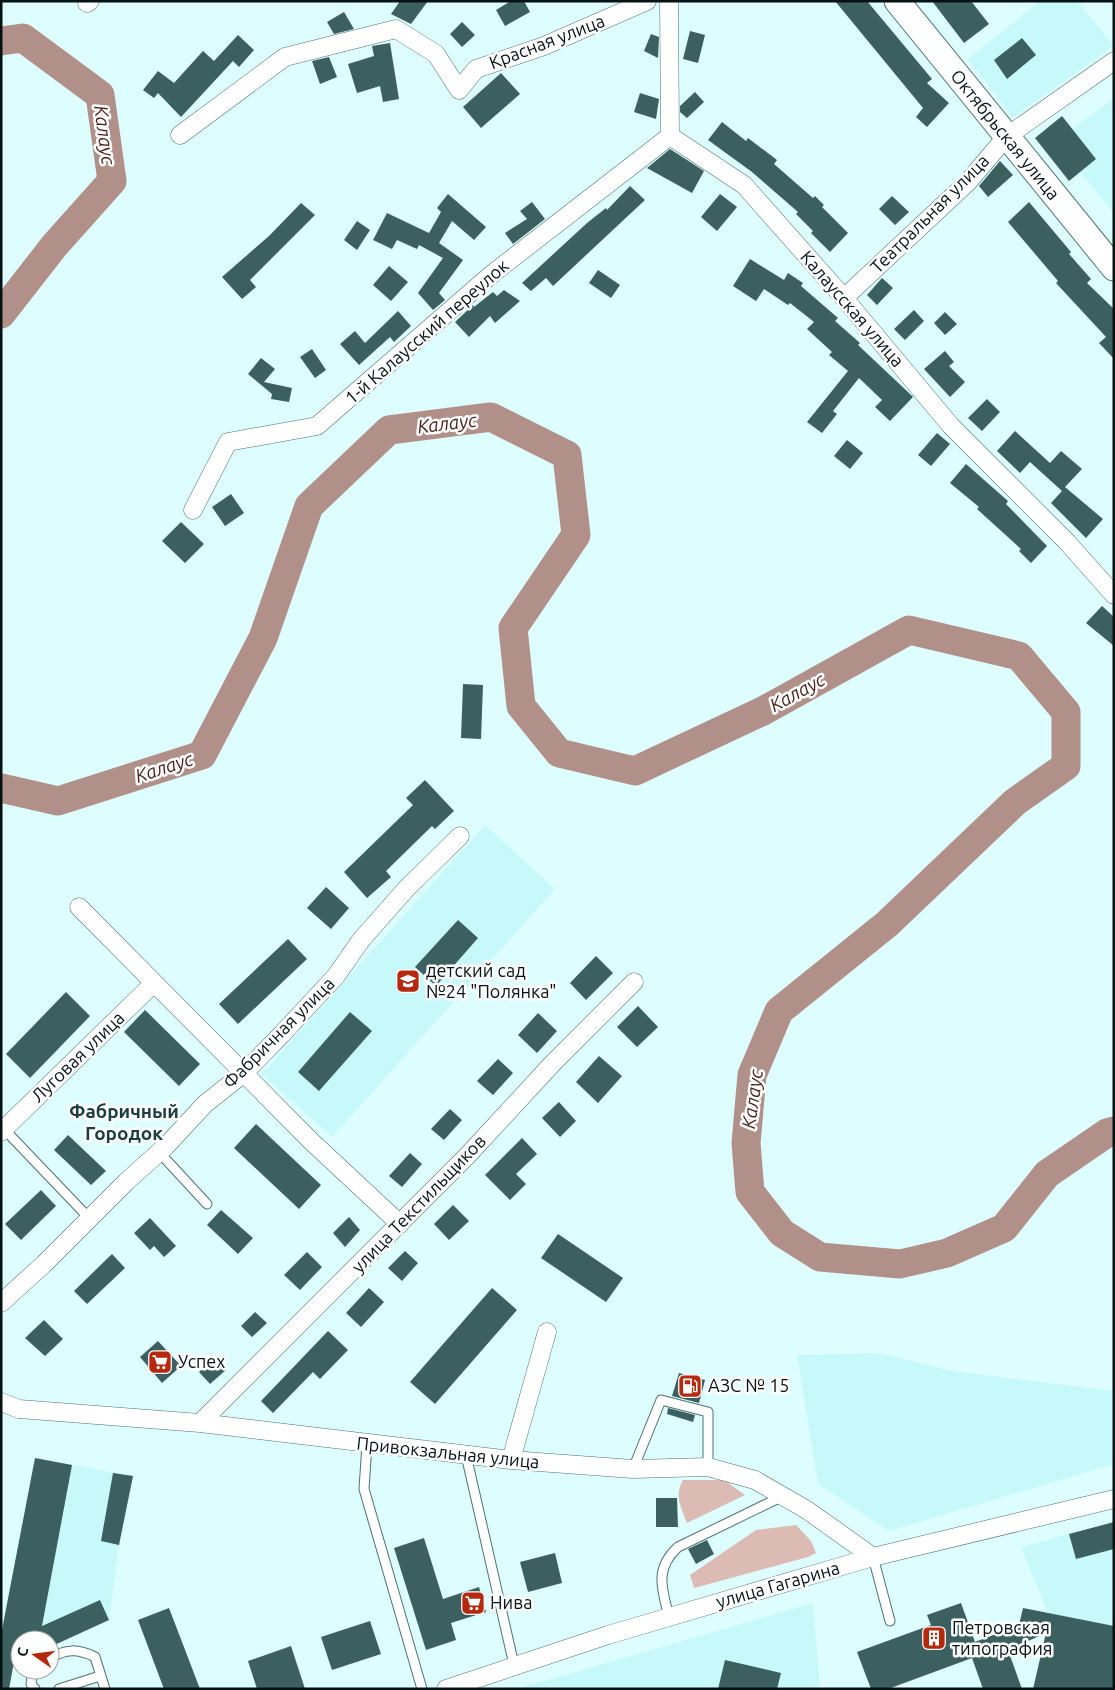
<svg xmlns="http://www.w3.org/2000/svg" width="1115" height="1690" viewBox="0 0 1115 1690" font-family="Ubuntu,sans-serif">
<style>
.built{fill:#c7f9fb}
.green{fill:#dbbbb4}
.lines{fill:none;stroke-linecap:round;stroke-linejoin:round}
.river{stroke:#b09089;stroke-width:29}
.building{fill:#3c5f60}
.lane-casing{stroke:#4d7273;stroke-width:11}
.street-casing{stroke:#4d7273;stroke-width:19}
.secondary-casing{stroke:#4d7273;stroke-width:27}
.lane{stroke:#fff;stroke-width:9}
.street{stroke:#fff;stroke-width:18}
.secondary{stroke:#fff;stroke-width:25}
.labels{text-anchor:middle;stroke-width:5;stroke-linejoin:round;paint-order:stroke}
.street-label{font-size:18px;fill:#051213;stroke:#fff}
.poi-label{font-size:18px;fill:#051213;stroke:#fff;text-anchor:start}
.water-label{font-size:19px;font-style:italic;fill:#4a1e15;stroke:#fff}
.neighbourhood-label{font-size:19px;font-weight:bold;fill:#1a3e40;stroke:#fff}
</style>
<rect width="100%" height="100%" fill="#ddfdfe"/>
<path class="built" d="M1040,1h37l37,45 -101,71 -45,-58z
M1114,98v115l-59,-71z
M485,825l70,64 -223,248 -70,-63z
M878,1353l74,18 162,20v73l-225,67 -71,-47 -21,-129z
M35,1458l98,18 -14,69 -10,75 -9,-20 -57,25 -38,-7z
M1114,1522v104l-66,-13 -27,-66z
M813,1603l7,86h-303z"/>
<path class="green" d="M683,1480h41l21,15 -58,28c-6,-16 -13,-27 -4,-43z
M796,1525l15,16 5,12 -8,4 -114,31 -4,-13 66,-45z"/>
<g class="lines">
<path class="river" d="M1,41l22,-3 77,57 12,86 -58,65 -53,68
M1,788l57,13 144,-46 61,-117 46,-132 80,-76 102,-13 76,38 9,80 -63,93 8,78 38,47 76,18 128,-60 146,-81 110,26 47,56v54l-51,36 -128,122 -108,87 -27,64 -6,68 4,49 32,41 38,24 80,7 47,-11 57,-25 43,-54 60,-41 7,-2"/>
</g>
<path class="building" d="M400,1h28l-17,23 -20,-10z
M511,1h13l6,11 -25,14 -9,-16z
M835,1h32l65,78 -5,4 22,20 -22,24 -11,-10 7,-9z
M932,1h39l18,23 -25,19z
M344,12l10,17 -20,5 -7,-12z
M462,22l13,13 -13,12 -12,-13z
M690,31l15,4 -7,28 -15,-4z
M651,34l8,3 -1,21 -14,-7z
M238,35l16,15 -15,17 -6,-6 -52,56 -23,-24 -4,5 -11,-8 15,-19 16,12 29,-32 11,10z
M1022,38l14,17 -29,24 -13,-19z
M390,43l9,56 -16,3 -3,-16 -23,7 -9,-29 26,-8 -2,-10z
M329,57l8,20 -17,7 -8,-23z
M501,73l19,21 -39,34 -18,-21z
M695,92l9,10 -17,16 -7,-6v-6z
M640,93l19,6 -3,20 -22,-7z
M1062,116l34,43 -27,22 -34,-43z
M722,122l24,19 2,-3 29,22 -3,4 39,34 2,-2 9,9 -2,2 26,26 -18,19 -19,-19 2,-2 -17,-17 2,-2 -46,-40 -44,-32z
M670,149l34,22 -12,22 -45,-25z
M1000,161l13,14 -25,22 -9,-11z
M630,186l15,14 -92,86 -7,-8 -15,13 -9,-8 65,-60 19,-15 1,2z
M448,194l38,33 -12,13 -22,-19 -13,22 24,17 -24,33 6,7 -12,10 -15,-17 25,-35 -24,-13 -2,4 -20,-9 -5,9 -19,-9 14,-27 42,20 12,-21 -4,-4z
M720,194l17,13 -20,24 -16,-14z
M892,196l17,16 -14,13 -16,-16z
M532,202l13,17 -32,25 -8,-11 22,-14 -7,-8z
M1029,202l42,50 -2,2 22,25 -4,4 27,26v50l-15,-16 7,-6 -50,-54 2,-2 -50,-59z
M301,203l14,12 -65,65 6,7 -14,12 -20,-22 47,-41z
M357,221l13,9 -13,20 -13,-10z
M750,259l34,21 4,-7 15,10 -2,3 37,32 -3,3 25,22 -2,2 51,48 4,4 -23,24 -15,-14 7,-7 -23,-22 -26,33 4,3 -15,19 -15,-11 41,-51 -19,-16 3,-3 -25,-23 7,-7 -24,-19 -2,2 -24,-16 -8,12 -23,-15z
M389,266l19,16 -17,19 -18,-16z
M598,270l22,15 -9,13 -22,-15z
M882,278l11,10 -16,17 -10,-10z
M504,290l16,11 -25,22 -5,-7 -21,21 -14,-15 18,-17 1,2 19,-15 4,4z
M914,310l10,11 -19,19 -11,-11z
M398,311l13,15 -17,16 -4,-5 -31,28 -19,-21 15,-13 10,12z
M945,312l12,12 -12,11 -11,-12z
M312,349l14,21 -11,8 -15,-21z
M945,351l9,11 -5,4 16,16 -15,15 -26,-28z
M261,358l14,11 -11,13 28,6 -3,14 -18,-3 1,-5 -24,-20z
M987,399l13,13 -18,19 -14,-13z
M1015,431l35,32 11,-12 21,18 -17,18 38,32 -17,19 -35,-35 11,-12 -32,-29 -10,11 -23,-22z
M937,433l13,11 -19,22 -13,-11z
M847,440l16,13 -13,16 -16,-13z
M966,464l42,37 -2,3 41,42 -16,17 -12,-12 2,-2 -44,-40 2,-2 -29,-24z
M231,494l13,19 -19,13 -13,-19z
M181,522l23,22 -19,19 -23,-22z
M1102,606l12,11v29l-28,-23z
M463,684l20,1 -2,54 -20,-1z
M425,780l29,31 -19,18 -3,-3 -46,45 5,6 -24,21 -23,-26 69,-67 -7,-7z
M326,887l23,21 -18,21 -24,-21z
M458,920l20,18 -42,48 -21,-19z
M288,939l19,20 -69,65 -19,-20z
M596,956l17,17 -27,27 -16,-17z
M66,992l24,24 -60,62 -24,-24z
M638,1006l20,21 -21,20 -20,-20z
M145,1010l55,54 -21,22 -55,-54z
M350,1012l22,19 -53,60 -21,-19z
M538,1013l19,18 -20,22 -19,-18z
M599,1056l23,20 -24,27 -22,-21z
M498,1059l15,14 -20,22 -16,-14z
M559,1102l17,19 -16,16 -18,-19z
M450,1109l12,11 -18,20 -13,-11z
M256,1124l65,61 -22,24 -65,-61z
M68,1135l38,36 -15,14 -37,-35z
M522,1138l15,16 -21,20 10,10 -16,16 -25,-25z
M410,1153l12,11 -20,23 -13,-11z
M41,1190l15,16 -35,34 -16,-16z
M453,1205l16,16 -20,19 -15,-16z
M221,1210l32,28 -15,16 -31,-29z
M349,1217l11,13 -15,17 -12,-14z
M150,1218l26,28 -12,11 -10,-11 -4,4 -16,-17z
M558,1234l65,44 -17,24 -65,-44z
M405,1251l13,12 -16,18 -14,-13z
M307,1252l15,15 -22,23 -16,-15z
M112,1254l13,14 -38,36 -13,-13z
M369,1288l15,14 -23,25 -15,-14z
M492,1288l25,22 -82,94 -25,-22z
M255,1312l12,11 -15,14 -11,-11z
M44,1320l19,19 -18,17 -20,-18z
M328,1331l20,19 -28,29 -7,-7 -40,41 -12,-12z
M158,1341l23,25 -19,17 -22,-26z
M216,1357l11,12 -17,15 -11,-12z
M679,1373l26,7 -6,23 -27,-7z
M668,1408l27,7 -2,7 -26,-8z
M35,1458l37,7 -30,161 58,-26 9,20 -59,27v-7h-32l-9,49h-8v-54z
M113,1473l20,3 -14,69 -18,-4z
M656,1498h21l1,29h-22z
M1114,1522v27l-38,10 -7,-25z
M424,1538l19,61 36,-12 7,25 -35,11 5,17 -30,10 -32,-102z
M707,1540l7,14 -18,10 -8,-15z
M555,1553l7,30 -34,9 -8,-30z
M961,1603l14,39 44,-17 4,-17 91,18v63h-81l13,-56 -38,17 14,39h-39l-11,-31 -84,31h-17l-14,-37 74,-27 -4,-10z
M169,1608l31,81h-36l-26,-69z
M370,1621l11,33 -49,16 -11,-33z
M291,1646l14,43h-48l-9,-28z
M725,1660l56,13 -4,16h-59z"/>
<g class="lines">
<g class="lane-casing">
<path id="lane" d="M3,1128l86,90
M159,1152l48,52
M367,1444l-3,45 58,200
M466,1455l48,210
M633,1469l28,-69 47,12v55
M873,1557l17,64
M669,1617c-7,-28 -15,-48 9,-70l105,-51
M50,1659c15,-11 29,-10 45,-2l10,32
M35,1689l-4,-5 1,-9 4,-5
M59,1689l41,-13"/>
</g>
<g class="street-casing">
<path id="street" d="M669,1l1,135 74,49 100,113 107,128 116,116 47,53
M87,3l3,-2
M180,135l105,-78 111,-28 40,25 23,36 17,-21 68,-23 103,-45
M844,298l124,-116 38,-45 108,-76
M193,510l35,-68 89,-16 175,-152 178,-138
M79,907l233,235 88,82
M1,1132l153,-149
M1,1303l43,-39 82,-82 40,-36 39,-42 39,-31 38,-39 54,-58 25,-36 46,-52 53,-52
M1,1402l18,7 181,14 311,37 122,9 75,-2 47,13 52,30 66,47
M200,1423l267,-267 86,-93 81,-81
M511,1460l36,-128
M446,1689l162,-54 265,-78 241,-58"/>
</g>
<g class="secondary-casing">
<path id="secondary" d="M897,1l217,267"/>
</g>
<use href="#lane" class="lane"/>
<use href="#street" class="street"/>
<use href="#secondary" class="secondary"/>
</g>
<defs>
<g id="school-square" transform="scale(1.25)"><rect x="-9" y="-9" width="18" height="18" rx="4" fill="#b5290f" stroke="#fff"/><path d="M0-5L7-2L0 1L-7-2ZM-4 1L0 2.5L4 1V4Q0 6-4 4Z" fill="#fff"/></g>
<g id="supermarket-square" transform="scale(1.25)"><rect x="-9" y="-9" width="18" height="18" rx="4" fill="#b5290f" stroke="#fff"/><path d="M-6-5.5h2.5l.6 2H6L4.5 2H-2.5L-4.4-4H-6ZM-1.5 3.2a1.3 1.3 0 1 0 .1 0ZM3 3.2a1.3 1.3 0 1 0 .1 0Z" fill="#fff"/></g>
<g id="fuel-square" transform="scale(1.25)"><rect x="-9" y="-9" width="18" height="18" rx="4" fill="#b5290f" stroke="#fff"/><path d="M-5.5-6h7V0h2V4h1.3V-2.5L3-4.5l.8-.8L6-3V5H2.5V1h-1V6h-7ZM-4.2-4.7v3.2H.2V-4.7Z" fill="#fff"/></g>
<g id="building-square" transform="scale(1.25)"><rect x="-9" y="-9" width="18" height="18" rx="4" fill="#b5290f" stroke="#fff"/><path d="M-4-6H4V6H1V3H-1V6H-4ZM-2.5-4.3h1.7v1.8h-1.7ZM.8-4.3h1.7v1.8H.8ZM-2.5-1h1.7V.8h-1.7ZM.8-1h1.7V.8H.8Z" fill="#fff"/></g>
</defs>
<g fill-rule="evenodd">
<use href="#school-square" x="408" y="981"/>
<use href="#supermarket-square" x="160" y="1362"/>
<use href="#fuel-square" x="690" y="1386"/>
<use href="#supermarket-square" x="473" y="1603"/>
<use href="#building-square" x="934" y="1638"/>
</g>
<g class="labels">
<g class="street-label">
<text transform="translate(547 42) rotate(-21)" y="6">Красная улица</text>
<text transform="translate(1005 135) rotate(51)" y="6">Октябрьская улица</text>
<text transform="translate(930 214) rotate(-45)" y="6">Театральная улица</text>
<text transform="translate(852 309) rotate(49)" y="6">Калаусская улица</text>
<text transform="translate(427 332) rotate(-41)" y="6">1-й Калаусский переулок</text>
<text transform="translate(279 1033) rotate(-45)" y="6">Фабричная улица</text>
<text transform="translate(78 1057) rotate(-44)" y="6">Луговая улица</text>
<text transform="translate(419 1204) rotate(-46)" y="6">улица Текстильщиков</text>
<text transform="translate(448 1453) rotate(6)" y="6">Привокзальная улица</text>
<text transform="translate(778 1585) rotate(-16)" y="6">улица Гагарина</text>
</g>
<g class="poi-label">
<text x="426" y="977">детский сад<tspan x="426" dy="21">№24 "Полянка"</tspan></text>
<text x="178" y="1368">Успех</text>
<text x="708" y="1392">АЗС № 15</text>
<text x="490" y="1609">Нива</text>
<text x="952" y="1634">Петровская<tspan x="952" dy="21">типография</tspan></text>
</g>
<g class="water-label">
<text transform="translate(105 135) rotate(82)" y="7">Калаус</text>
<text transform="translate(447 423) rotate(-7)" y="7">Калаус</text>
<text transform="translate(797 692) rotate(-29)" y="7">Калаус</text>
<text transform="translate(164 767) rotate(-18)" y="7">Калаус</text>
<text transform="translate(752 1099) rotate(-82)" y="7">Калаус</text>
</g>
<g class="neighbourhood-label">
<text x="124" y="1118">Фабричный<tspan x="124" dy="22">Городок</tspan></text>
</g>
</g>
<rect width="1115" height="1690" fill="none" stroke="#051213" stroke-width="5"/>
<g transform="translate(35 1655) rotate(284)"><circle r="24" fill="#ffffff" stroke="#9ba0a1"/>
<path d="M0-4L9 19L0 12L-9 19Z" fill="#b5290f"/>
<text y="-8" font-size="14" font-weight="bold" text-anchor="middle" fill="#051213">С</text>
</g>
</svg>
